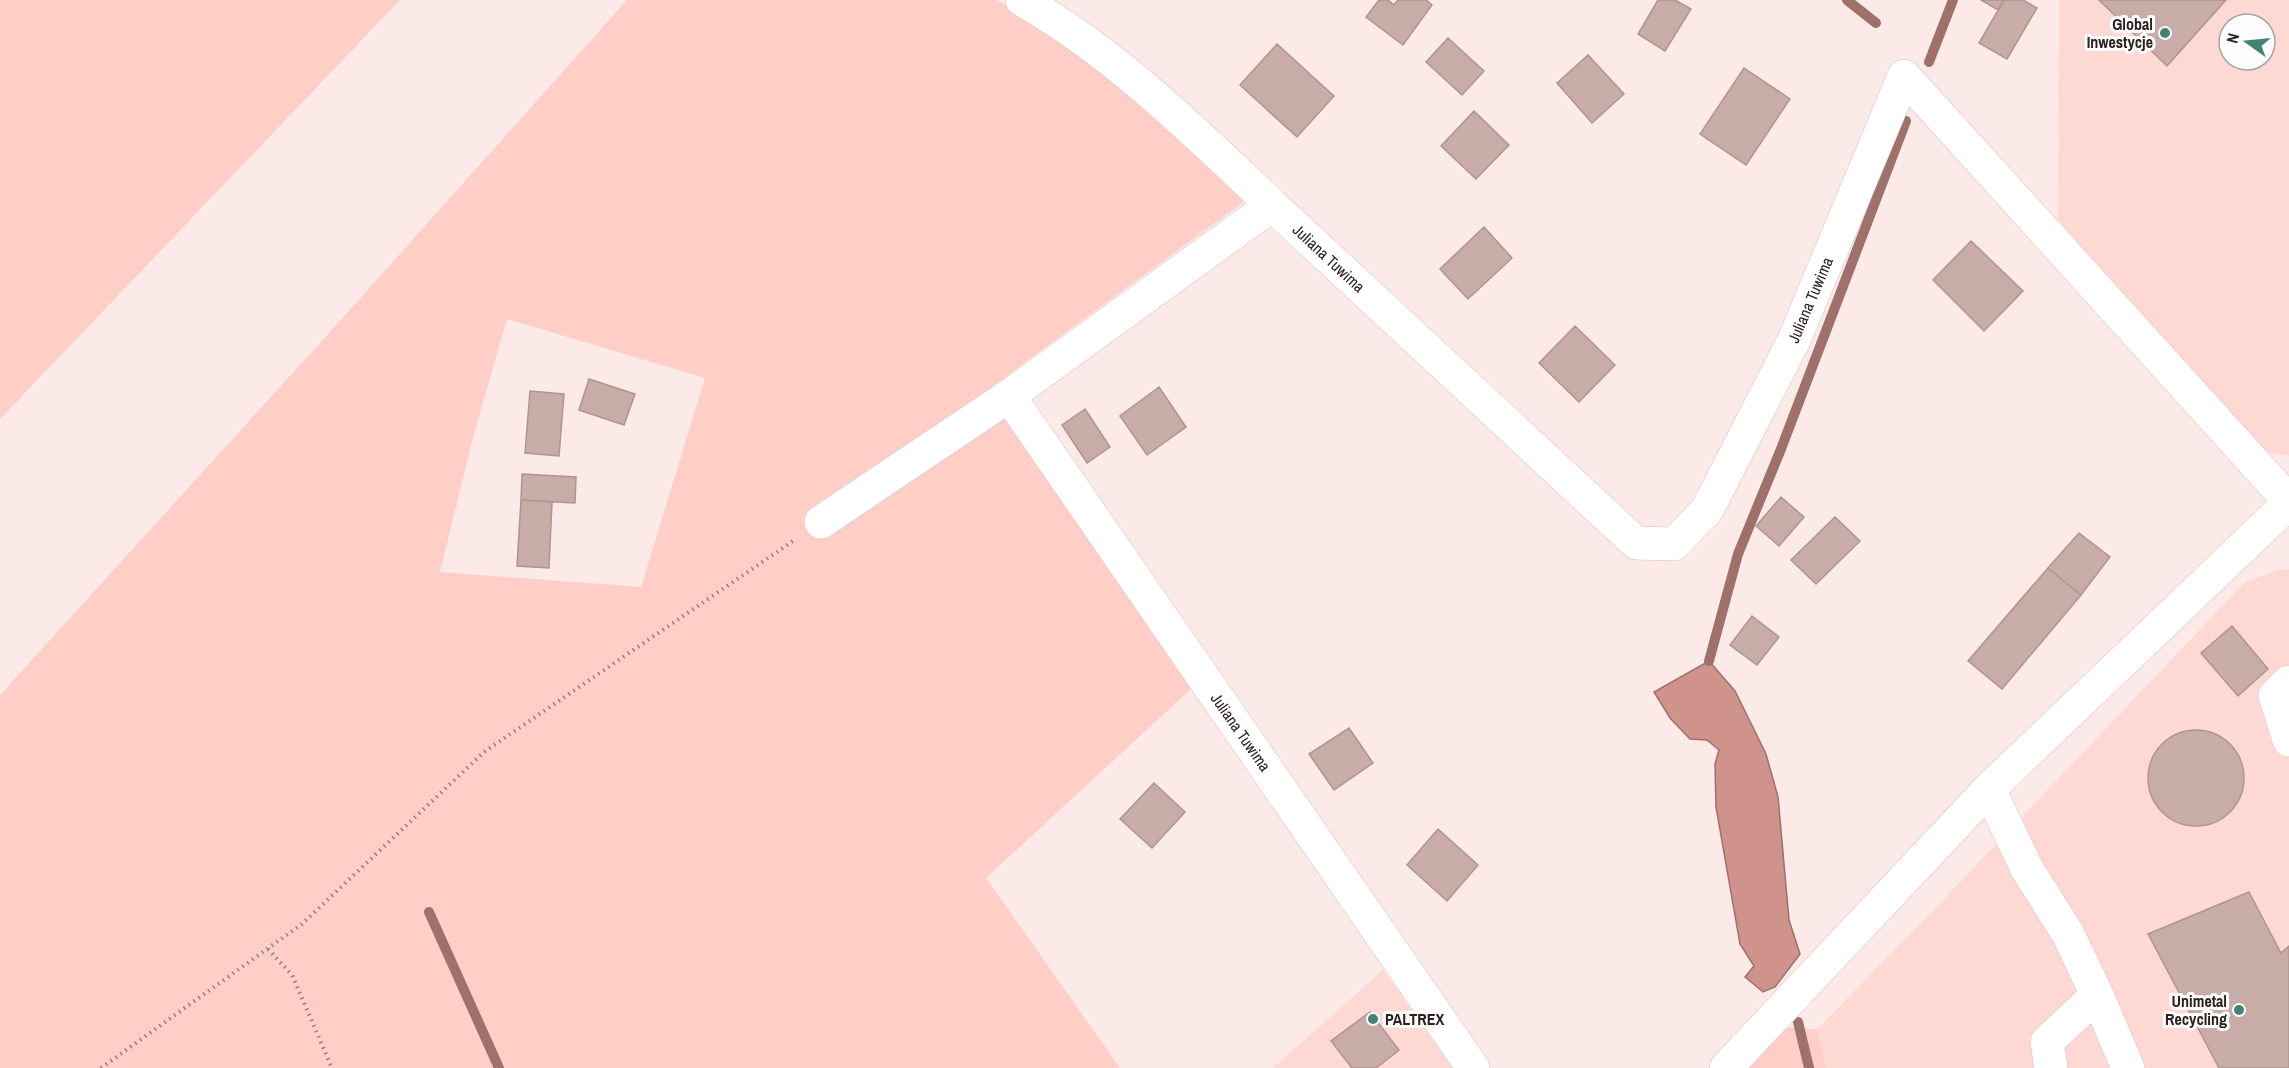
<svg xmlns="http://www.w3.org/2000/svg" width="2289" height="1068" viewBox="0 0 2289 1068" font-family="'Archivo Narrow',sans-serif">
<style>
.built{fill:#fed9d3;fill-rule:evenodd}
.green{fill:#ffcec7;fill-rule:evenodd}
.water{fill:#d0938c;stroke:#9e716b;stroke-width:1.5}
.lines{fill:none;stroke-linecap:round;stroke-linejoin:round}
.stream{stroke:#9e716b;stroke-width:10}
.building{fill:#c8aca8;stroke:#af9490;stroke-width:1.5}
.minor-casing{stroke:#dabeba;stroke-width:34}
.path{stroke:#908280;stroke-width:4;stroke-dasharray:1.5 4.5;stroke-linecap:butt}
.minor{stroke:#fff;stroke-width:33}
.poi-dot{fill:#418374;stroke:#fcfcfc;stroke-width:2}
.labels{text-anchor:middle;stroke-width:6;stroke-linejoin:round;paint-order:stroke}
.poi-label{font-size:16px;font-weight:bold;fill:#2b211f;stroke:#fcfcfc;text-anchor:end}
.street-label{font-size:16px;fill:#2b211f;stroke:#fcfcfc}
</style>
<rect width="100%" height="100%" fill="#fceae8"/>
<path class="built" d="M2059,0h230v456l-49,-8 -182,-229zM2229,24h36v36h-36z
M2289,569v499h-463l-9,-39 109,-111 319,-336 33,-12z
M1383,970l70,98h-180z"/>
<path class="green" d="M0,0h400l-400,419z
M627,0h370l47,28 118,88 84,84 -256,188 201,301 -205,189 134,190h-1120v-373l339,-373zM507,319l198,59 -64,209 -201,-15 32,-131z
M1775,1027l42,2 9,39h-93z"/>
<path class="water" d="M1709,661l26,30 31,63 12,43 11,123 11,34 -25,33 -12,5 -18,-15 9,-11 -14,-22 -24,-137 -1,-43 4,-14 -12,-10 -17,-1 -20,-21 -16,-26z"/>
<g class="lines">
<path class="stream" d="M1847,0l29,23
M1929,62l24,-62
M1709,661l29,-107 43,-105 125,-328
M429,912l70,156
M1798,1022l11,46"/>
</g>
<path class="building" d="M1379,0h9l6,5 4,-5h28l6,5 -29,40 -37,-28z
M1658,0h17l16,9 -26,42 -27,-17z
M1981,0h23l-6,10z
M2004,0h19l14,8 -30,51 -28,-16z
M2099,0h127l-59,66z
M1448,38l36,33 -22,24 -36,-33z
M1277,44l57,52 -37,41 -57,-52z
M1588,55l36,39 -32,29 -35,-40z
M1744,68l46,31 -44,66 -46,-31z
M1474,111l35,34 -33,34 -35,-33z
M1484,227l28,31 -44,41 -28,-30z
M1971,241l52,50 -39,40 -51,-51z
M1575,326l40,39 -36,37 -40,-39z
M589,379l46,15 -11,31 -45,-15z
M1159,387l27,40 -39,28 -27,-39z
M530,391l34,3 -5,62 -34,-3z
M1085,409l25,38 -23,16 -25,-38z
M522,474l54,3 -1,26 -54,-3z
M1781,497l23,20 -25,29 -23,-20z
M521,500l31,2 -3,66 -32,-2z
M1835,517l25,24 -44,43 -25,-24z
M2079,533l31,24 -29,38 -33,-27z
M2048,568l33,27 -79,94 -34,-28z
M1752,616l27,21 -22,28 -27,-20z
M2232,626l36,43 -30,27 -37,-43z
M1349,728l24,35 -39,27 -25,-36z
M2148 778a48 48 0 1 1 96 0a48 48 0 1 1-96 0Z
M1154,783l31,29 -33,36 -32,-29z
M1438,829l40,36 -31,36 -40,-36z
M2249,892l32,61 8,-7v122h-70l-71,-134z
M1370,1012l29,38 -23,18h-24l-21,-27z"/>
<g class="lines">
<g class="minor-casing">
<path id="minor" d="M1022,0c94,54 172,131 250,205
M1009,396l464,672
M821,522l188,-126 263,-191 364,338 38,1 33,-34 87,-170 110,-264 385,425
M2289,682l-14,14 14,44
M2097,995l31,73
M1726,1068l263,-279
M2051,1068l-4,-26 50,-47 -29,-61 -41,-65 -38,-80 300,-286"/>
</g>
<path class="path" d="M268,949l24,26 40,93
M101,1068l201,-144 182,-172 309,-211"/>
<use href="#minor" class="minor"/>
</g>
<g class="poi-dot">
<circle cx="2165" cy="33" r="6"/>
<circle cx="2239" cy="1010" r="6"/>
<circle cx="1373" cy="1019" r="6"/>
</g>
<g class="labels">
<g class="poi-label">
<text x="2153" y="30">Global<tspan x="2153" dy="18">Inwestycje</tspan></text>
<text x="2227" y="1007">Unimetal<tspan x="2227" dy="18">Recycling</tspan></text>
<text x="1385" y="1025" text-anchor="start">PALTREX</text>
</g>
<g class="street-label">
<text transform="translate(1329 258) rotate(43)" y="6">Juliana Tuwima</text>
<text transform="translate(1810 300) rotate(-67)" y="6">Juliana Tuwima</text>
<text transform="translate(1241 732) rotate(55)" y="6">Juliana Tuwima</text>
</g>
</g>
<g transform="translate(2247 42) rotate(285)"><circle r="28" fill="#fcfcfc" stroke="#a8a4a4" stroke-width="1.5"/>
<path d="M0-4.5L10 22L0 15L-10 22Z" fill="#418374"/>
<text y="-9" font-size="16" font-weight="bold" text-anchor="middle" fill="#2b211f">N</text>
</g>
</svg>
